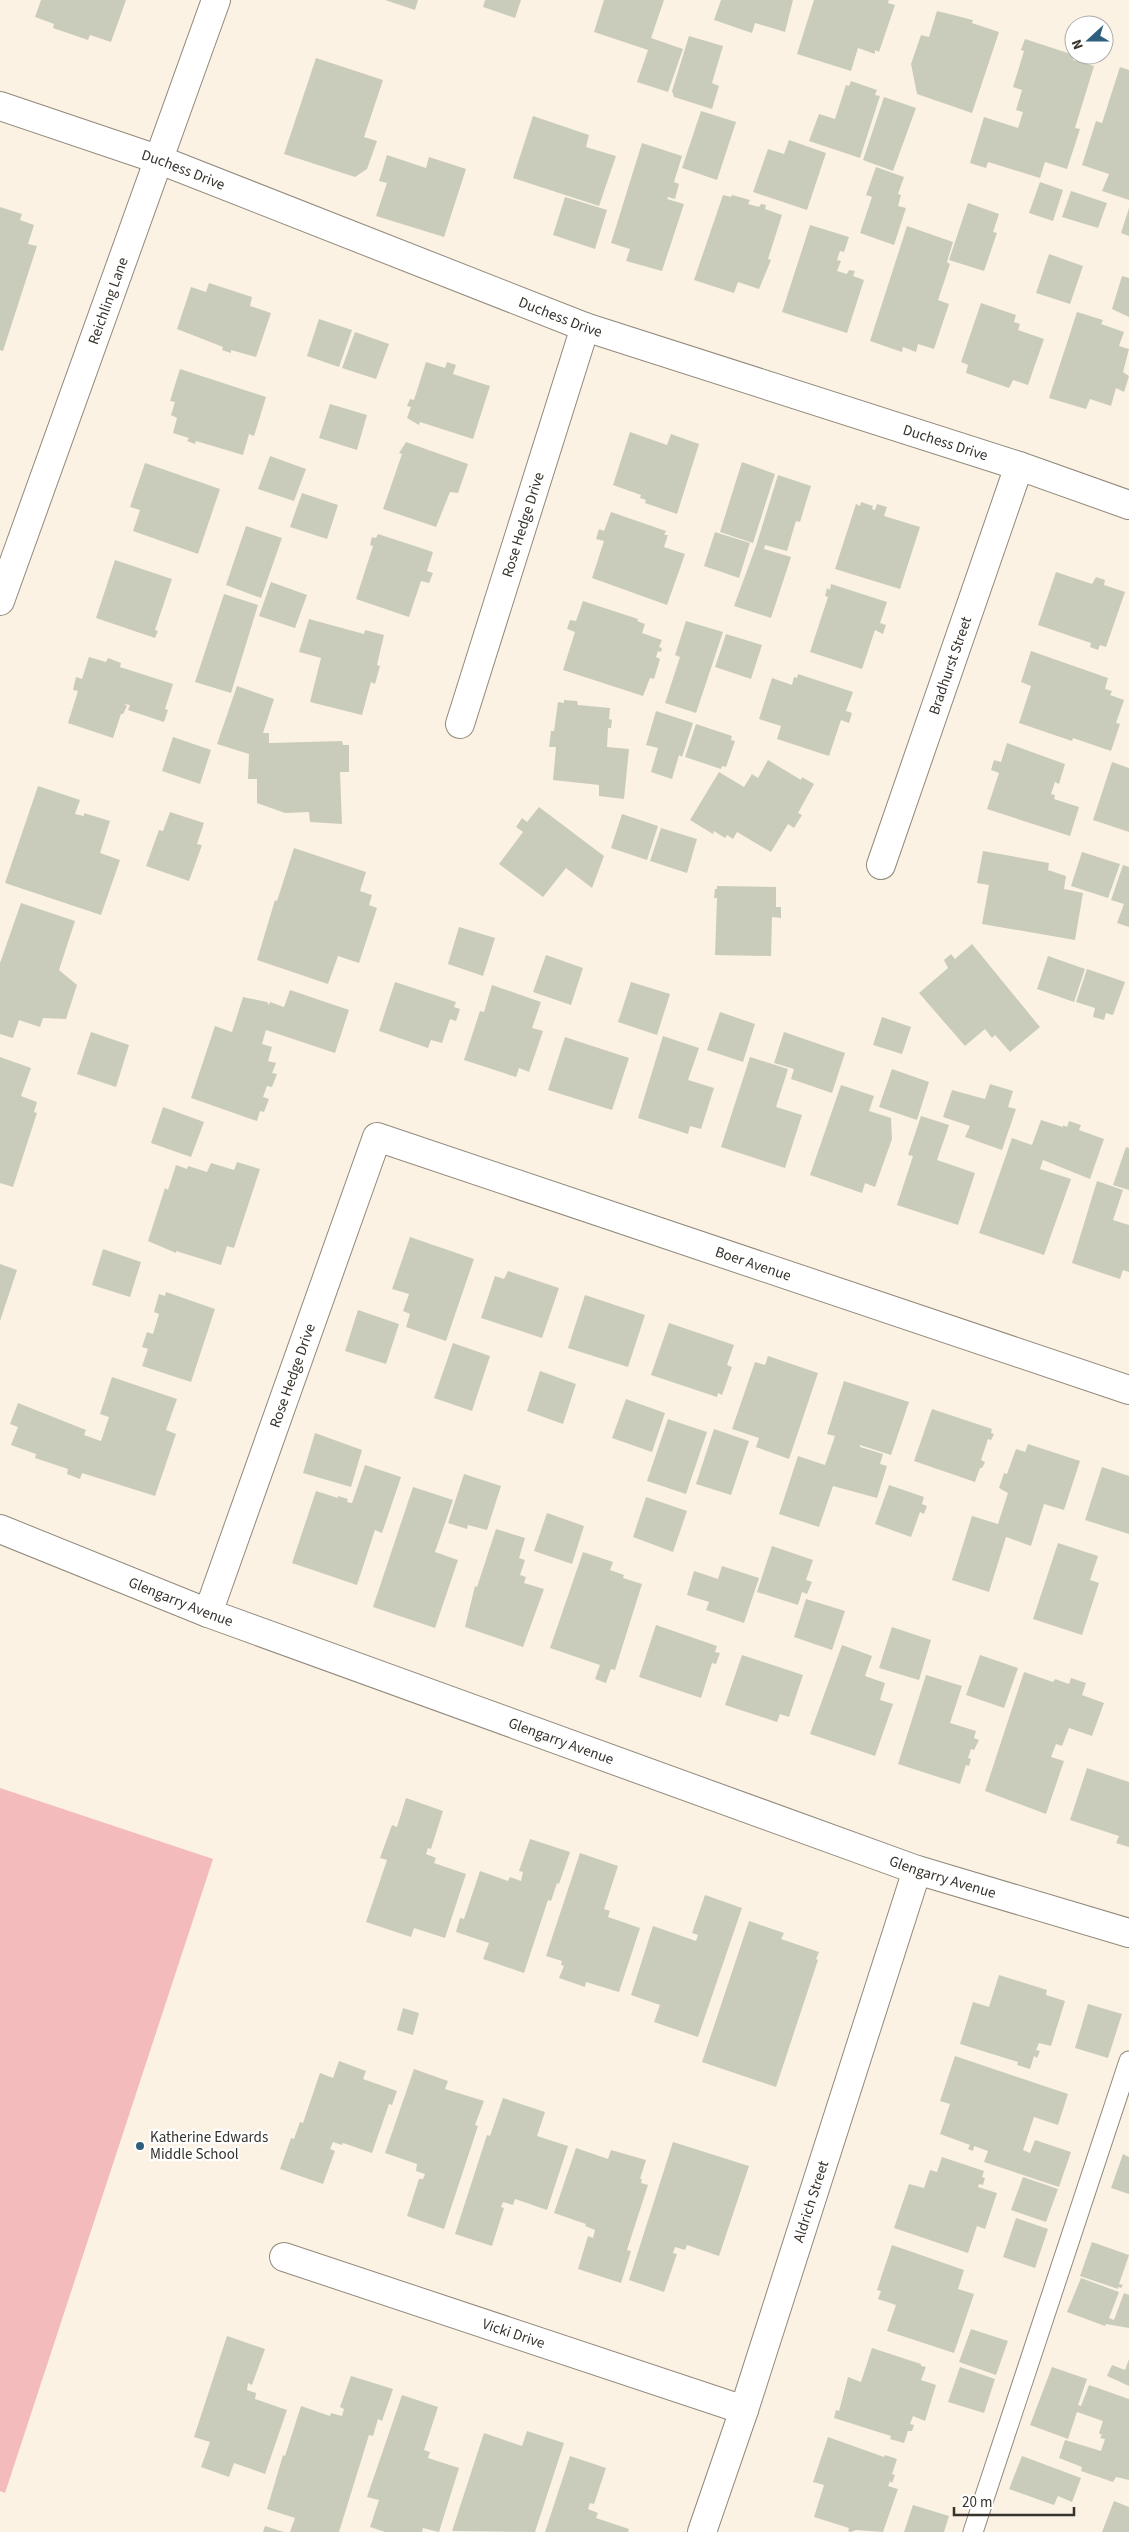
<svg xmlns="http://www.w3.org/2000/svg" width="1129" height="2532" viewBox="0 0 1129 2532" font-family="'Source Sans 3',sans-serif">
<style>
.green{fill:#f3bbbb}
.building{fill:#caccbb}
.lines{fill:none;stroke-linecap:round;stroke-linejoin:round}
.lane-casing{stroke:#91897b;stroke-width:21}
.street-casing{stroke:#91897b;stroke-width:30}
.lane{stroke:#fff;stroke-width:19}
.street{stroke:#fff;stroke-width:28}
.poi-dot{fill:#2e5f7d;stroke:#fff;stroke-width:2}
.labels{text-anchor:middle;stroke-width:4.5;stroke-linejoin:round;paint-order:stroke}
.street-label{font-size:15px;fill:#36322c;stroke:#fff}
.poi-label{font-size:15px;fill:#36322c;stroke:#fff;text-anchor:start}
</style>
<rect width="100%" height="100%" fill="#fbf2e3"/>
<path class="green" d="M0,1788l213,71 -208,634 -5,-2z"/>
<path class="building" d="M41,0h85l-15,42 -21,-7 -2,5 -35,-12 1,-4 -19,-7z
M385,0h33l-3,10z
M485,0h36l-6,18 -32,-11z
M604,0h60l-13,38 32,11 -15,43 -31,-10 11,-32 -54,-18z
M721,0h72l-8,32 -30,-9 -3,10 -38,-13z
M814,0h75l-1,3 7,2 -16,47 -4,-2v4l-17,-6 -7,23 -54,-17z
M937,11l36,9 -1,3 27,9 -27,81 -55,-19 -6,-30 10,-29 8,2z
M689,36l34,10 -11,37 7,3 -7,23 -38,-12 -2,-6z
M1025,39l49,16 -1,5 21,6 -19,62 5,1 -13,40 -22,-7 -5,16 -52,-16 -2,6 -16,-5 14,-46 34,11 5,-16 -7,-2 6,-20 -9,-3 11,-36 -3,-1z
M316,58l67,22 -19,57 13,4 -10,28 -12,8 -71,-23z
M1120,67l9,3v130l-27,-9 7,-17 -27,-9 14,-44 6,2z
M851,81l26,9 -2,5 5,1 -20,62 -51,-17 10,-27 16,5 11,-34 3,1z
M884,97l32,11 -23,63 -30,-11z
M701,111l35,11 -19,58 -35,-12z
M533,116l56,19 -3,12 30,9 -17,50 -86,-28z
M789,140l37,13 -19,57 -54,-18 15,-43 16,5z
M642,143l40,13 -8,26 5,2 -4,15 -7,-2 -1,2 17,5 -22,67 -36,-10 4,-12 -19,-6z
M387,155l39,13 3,-11 37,12 -22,68 -68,-21 11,-33 -8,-2z
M876,167l28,10 -6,17 3,1 -3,11 8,2 -12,37 -34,-12 12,-36 -6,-2z
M1040,182l23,8 -10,31 -24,-8z
M1071,191l36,12 -9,25 -36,-11z
M723,195l8,2 1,-2 18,5 -2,4 11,3 2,-3 5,1 -1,4 17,6 -14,44 3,1 -12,29 -21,-7 -4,11 -40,-13z
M565,197l42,13 -12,39 -42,-14z
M968,203l31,11 -6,18 4,1 -13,38 -35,-11z
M0,207l22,7 -2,6 14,5 -6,19 9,2 -34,105 -3,-1z
M1129,208v28l-8,-3z
M810,225l39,12 -5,15 -4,-1 -3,9 4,1 -4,10 10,3 2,-4 6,1 -2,5 11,4 -17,53 -65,-21z
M907,226l46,16 -6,20 3,2 -12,36 11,4 -15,45 -16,-5 -2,8 -13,-5 -1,5 -32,-11z
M1049,254l34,12 -13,38 -34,-11z
M1122,276l7,2v39l-17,-8z
M209,283l43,14 -2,9 21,7 -15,44 -25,-7v3l-9,-3 1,-3 -46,-18 14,-42 15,5z
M981,303l35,12 -2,7 6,2 -2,6 26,9 -16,46 -15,-5 -4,8 -43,-15 2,-8 -7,-3z
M1077,312l26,8 -2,4 23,8 -5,14 10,3 -6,23 6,4 -5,16 -8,-4 -5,18 -21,-7 -4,10 -37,-11z
M319,319l33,11 -13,37 -32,-11z
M355,332l34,12 -13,35 -34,-11z
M426,362l19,6 2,-6 9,3 -3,9 37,12 -17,53 -53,-17 -1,3 -12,-7 4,-11 -4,-1 3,-7 4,1z
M180,369l86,28 -12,39 -5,-2 -6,21 -47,-14 -1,3 -8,-3 2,-3 -16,-5 4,-15 -6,-3 4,-13 -5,-1z
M330,404l37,11 -10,35 -38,-12z
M630,432l37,13 4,-11 28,10 -22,70 -32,-11 1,-3 -6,-2 1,-3 -28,-10z
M406,442l62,22 -10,29 -8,-1 -14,35 -53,-18 19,-55 -3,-1z
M270,456l36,13 -12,32 -36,-12z
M742,462l33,12 -22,69 -33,-11z
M145,463l75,26 -22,65 -65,-23 7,-21 -10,-3z
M778,475l33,11 -11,36 -4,-1 -9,30 -22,-6 -1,4 27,8 -20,61 -37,-12 22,-60z
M302,493l36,12 -11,34 -37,-12z
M861,502l12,4 -1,3 3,1 2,-6 10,3 -3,9 36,11 -20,62 -65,-20 21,-65 4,2z
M611,512l55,19 -2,4h4l-4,12 21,7 -18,51 -75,-27 12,-37 -8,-2 3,-10 5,2z
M246,526l36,12 -21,60 -35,-13z
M715,532l35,11 -11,35 -35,-12z
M378,534l55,18 -6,19 6,2 -4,10 -8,-2 -12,36 -53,-18 17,-53 -3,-1 2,-8 4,1z
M115,560l57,19 -17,51 3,1 -3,7 -59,-20z
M1056,572l36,12 4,-7 9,3 -1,5 21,7 -19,55 -6,-2 -2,5 -8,-3 1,-4 -53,-18z
M271,582l36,13 -12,33 -36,-12z
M831,584l56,18 -7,21 6,2 -3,9 -8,-4 -13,39 -52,-17 18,-55 -3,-1 2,-8 3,2z
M224,594l34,11 -27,88 -36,-11z
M583,601l55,18 -1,2 8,3 -3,9 20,7 -3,7 3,1 -1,4 -3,-1 -2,6 4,2 -6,20 -4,-1 -7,18 -80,-26 12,-38 -8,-3 3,-9 6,1z
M309,619l55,15 1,-4 19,5 -7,30 3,1 -5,18 -4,-2 -9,33 -52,-13 11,-44 -22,-6z
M686,621l37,11 -27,81 -31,-10 15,-46 -5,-2z
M726,634l36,11 -11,34 -36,-12z
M1031,651l77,27 -3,11 7,2 -2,4 14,5 -8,23 4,1 -9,27 -38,-13 -1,3 -53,-18 12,-37 -10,-4z
M89,657l17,5 2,-4 13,5 -1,4 53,17 -8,25 3,1 -4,12 -36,-12 2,-5 -6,-1 3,2 -4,8h-2l-8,24 -45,-15 10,-32 -5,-1 3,-13 6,2z
M798,674l55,18 -7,19 6,2 -3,10 -8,-3 -12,36 -52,-17 4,-13 -22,-7 13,-41 20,7 2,-8 3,1z
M237,686l37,13 -11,34h6v10l73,-2 1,4h6v27h-9l2,52 -32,-2 -1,-10 -24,1 -28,-10v-24h-9l1,-25 -32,-10z
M564,700l13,1 1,4 32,3 -1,11 3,1 -1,8h-3l-1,19 22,2 -5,50 -25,-3v-11l-46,-5 3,-33h-7l2,-16h3l4,-29 6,1z
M656,711l37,12 -11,34 -3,-2 -7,24 -21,-7 7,-24 -12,-3z
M696,724l36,12 -1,4 4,1 -9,26 -4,-1 -1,3 -36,-12z
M173,737l38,13 -11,34 -38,-13z
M1007,743l58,21 -6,20 -4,-2 -4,12 4,1 -1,4 25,8 -9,29 -83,-27 12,-36 -8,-3 3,-10 7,2z
M768,760l33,20 1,-3 12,7 -16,29 4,2 -8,13 -6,-4 -17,28 -34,-20 -4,7 -6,-4 -2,3 -11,-7 -1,3 -23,-14 29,-48 25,15 8,-13 6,4z
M1112,762l17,6v64l-36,-12z
M38,786l42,14 -5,14 9,2v-3l26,8 -10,32 20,7 -19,55 -96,-32z
M539,807l65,49 -12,32 -26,-20 -23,29 -44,-33 24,-32 -7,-5 6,-9 5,4z
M170,812l34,11 -7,21 5,1 -13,36 -43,-15 13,-36 4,1z
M622,814l36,12 -11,34 -36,-12z
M661,828l36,11 -10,34 -37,-12z
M294,848l72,24 -6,19 12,4 -3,10 8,3 -18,55 -21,-7 -10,28 -71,-24 18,-60 2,1z
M983,851l66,12 -1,7 18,6 -2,13 19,4 -8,47 -93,-16 7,-39 -12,-2z
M1082,852l38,12 -12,34 -37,-12z
M1123,865l6,2v60l-12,-4 7,-19 -13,-4z
M717,886l59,1v20h5v11l-9,-1 -1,39 -56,-1 2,-57h-3l1,-9h2z
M21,903l54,18 -16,49 18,15 -11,34 -23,-1 -3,9 -21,-7 -6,18 -13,-4v-71z
M459,927l36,11 -12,38 -35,-12z
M972,944l68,83 -30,25 -15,-17 -3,3 -7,-9 -20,17 -46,-53 29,-25 -4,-8 7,-6 4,5z
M546,955l37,13 -12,37 -38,-13z
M1048,956l37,13 -11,33 -37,-13z
M1087,969l38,13 -12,33 -7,-2 -2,7 -11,-3 2,-9 -19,-6z
M395,982l61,20 -2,5 6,2 -4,12 -6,-2 -8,24 -11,-3 -3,8 -49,-17z
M631,982l39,12 -13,41 -39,-13z
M492,985l49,17 -9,26 11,3 -14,41 -10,-4 -3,9 -52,-17 16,-49 4,1z
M290,990l59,20 -14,43 -69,-23 -4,14 10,3 -4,14 8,2 -4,10 5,1 -5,13 -5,-1 -4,11 6,2 -5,13 -4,-1 -3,10 -66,-23 24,-72 17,6 11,-35 24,5 2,3 1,-3 14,5z
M720,1012l35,12 -12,38 -36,-12z
M882,1017l29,10 -9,27 -29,-9z
M91,1032l38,13 -13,42 -39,-13z
M784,1032l61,21 -13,40 -41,-14 3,-10 -20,-6z
M663,1036l36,12 -11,32 26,8 -13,41 -11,-3 -2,8 -50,-16z
M565,1037l64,21 -17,52 -64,-20z
M0,1057l31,11 -10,28 16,6 -3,10 3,1 -24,74 -13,-4z
M750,1057l38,12 -12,38 26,8 -17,53 -64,-21z
M892,1069l37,13 -12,38 -38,-13z
M990,1084l23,7 -5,16 8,2 -14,41 -37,-13 5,-11 -27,-9 9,-27 33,9z
M841,1085l33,11 -5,15 22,7 1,21 -17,48 -10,-4 -3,10 -52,-18z
M163,1107l41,15 -13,35 -40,-14z
M921,1116l28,9 -12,35 38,13 -17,52 -61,-20 16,-49 -5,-1z
M1041,1120l22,7v-2l4,2 2,-6 12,4 -2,5 25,9 -14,40 -47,-19 -3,9 31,10 -27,76 -65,-22 33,-95 20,7z
M1126,1147l3,1v42l-16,-5z
M237,1162l23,7 -26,79 -7,-2 -6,19 -45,-14v2l-28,-12 17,-53 3,2 8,-25 11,4 1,-3 19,6 4,-9 23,7z
M1097,1181l26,9 -10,30 16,5v47l-6,-2 -3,9 -48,-16z
M410,1237l64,22 -28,82 -40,-14 4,-13 -7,-3 6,-17 -17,-5z
M103,1249l38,13 -11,35 -38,-12z
M0,1264l17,6 -17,51z
M508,1271l51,17 -17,50 -61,-20 14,-42 9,3z
M166,1292l49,17 -24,73 -49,-16 6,-17 -6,-2 5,-15 6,2 6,-20 -5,-2 5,-18 6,2z
M585,1295l60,20 -17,52 -60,-19z
M358,1310l41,14 -13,40 -41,-13z
M669,1323l65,22 -7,20 5,2 -10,28 -4,-2 -1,4 -66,-22z
M453,1343l37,13 -18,55 -38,-13z
M768,1356l50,17 -29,86 -33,-12 3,-9 -27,-9 23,-67 10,3z
M540,1371l36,13 -13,40 -36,-13z
M112,1377l65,22 -11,31 10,4 -21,62 -73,-23 -2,6 -13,-5 1,-5 -33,-11 1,-4 -25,-9 7,-18 -8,-3 8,-21 68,27 -2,5 17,6 8,-24 -9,-3z
M844,1381l65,21 -18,53 -31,-10v2l23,7 -3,10 7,2 -10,32 -44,-12 -14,41 -40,-13 19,-58 27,9 10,-29 -8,-2z
M626,1399l39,14 -13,39 -40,-14z
M932,1409l60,20 -1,4 3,1 -3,6 -3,-1 -7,21 4,2 -3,6h-2l-5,14 -61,-21z
M668,1419l39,13 -21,62 -39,-13z
M714,1429l35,12 -18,54 -35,-11z
M315,1433l47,17 -11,37 -48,-14z
M1028,1444l52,17 -16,49 -20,-6 -13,42 -25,-9 -17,55 -37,-12 20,-64 26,8 10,-31 -9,-5 5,-15 3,1 9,-25 9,3z
M365,1465l36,12 -19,56 -7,-3 -18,55 -65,-22 24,-72 22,7v-2l10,3 -1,3 5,1z
M1102,1467l27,9v58l-44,-14z
M464,1474l37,12 -14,44 -19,-5 -1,4 -19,-6z
M889,1485l35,12 -2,7 5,2 -3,8 -4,-2 -9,25 -36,-13z
M413,1487l40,13 -18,52 23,8 -23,68 -62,-21z
M646,1497l41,14 -14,41 -40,-15z
M547,1513l37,13 -12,38 -38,-13z
M496,1529l29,9 -6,20 6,2 -5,15 6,2 -2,6 20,6 -21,58 -58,-20 10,-41 2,1z
M1058,1543l40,13 -8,24 9,3 -17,52 -49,-16z
M772,1546l41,14 -7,20 6,2 -5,12 -5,-2 -4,13 -41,-13z
M583,1552l30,10 -3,8 14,5 -1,3 19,6 -27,86 -4,-1 -5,14 -11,-4 5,-14 -50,-17z
M722,1566l37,12 -15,45 -38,-13 3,-8 -22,-7 7,-24 24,8z
M806,1599l39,12 -13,39 -38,-13z
M656,1625l61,21 -2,6 5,1 -4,11 -4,-1 -11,35 -62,-21z
M892,1627l39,13 -12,40 -40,-12z
M842,1645l30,11 -7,20 20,7 -5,17 13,4 -18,52 -65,-22z
M742,1655l61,20 -14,42 -9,-3 -3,8 -52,-17z
M980,1655l38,13 -14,40 -38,-13z
M1024,1672l29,10 2,-3 14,5 2,-6 15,5 -4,12 22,8 -12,33 -23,-8 -7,18 -6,-2 -5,13 13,4 -18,53 -61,-23z
M926,1675l36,11 -12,37 26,8 -2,7 5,2 -5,10 -3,-1 -3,9 3,1 -2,7 -3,-1 -6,19 -62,-20z
M1087,1768l42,14v65l-13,-4 3,-7 -49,-16z
M406,1798l37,13 -12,38 -3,-1 -2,6 10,4 -2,5 32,11 -21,64 -31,-10 -3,9 -45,-15 21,-62 -7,-2 12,-33 5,2z
M530,1839l40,13 -11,32 -2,-1 -6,18 -3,-1 -24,73 -41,-14 6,-16 -33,-11 4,-14 4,1 16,-48 28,10 2,-4 11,4 2,-9 -4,-1z
M580,1853l38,13 -14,43 6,2 -2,6 32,11 -21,64 -33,-10 -1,5 -26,-9 5,-12 -3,-1 1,-4 -16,-5z
M705,1895l37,13 -44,129 -44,-15 6,-17 -29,-10 22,-69 43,15 2,-6 -6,-2z
M749,1921l35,12 -3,6 38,13 -3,7 2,1 -42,127 -74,-25z
M999,1975l48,15 -1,5 19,6 -14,45 -12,-3 -3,7 4,1 -3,7 -3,-2 -4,13 -13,-4 1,-3 -58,-18 13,-42 16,5z
M1088,2004l34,10 -14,44 -33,-10z
M403,2008l16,5 -6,22 -16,-5z
M955,2056l113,38 -10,31 -24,-8 -11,33 7,3 5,-13 36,12 -12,35 -75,-25 4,-11 -14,-5 -1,5 -5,-2 2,-4 -30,-11 10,-30 -10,-3z
M339,2061l27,10 -3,8 34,12 -5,14 -3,-1 -17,49 -29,-10 -1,2 -9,-3 -3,7 5,2 -12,33 -43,-15 11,-31 3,1 6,-17 3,1 17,-50 13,5z
M414,2069l34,12 -3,8 39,12 -9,24 3,1 -34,103 -37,-13 12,-37h4l2,-5 -9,-3 1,-7 -32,-11z
M503,2098l42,14 -8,24 31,10 -21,64 -32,-11 -2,6 -10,-3 -2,5 3,1 -12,38 -37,-12 32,-99 3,1z
M673,2142l76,24 -30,90 -32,-11 -2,5 -10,-3 -2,6 4,1 -13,38 -35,-12z
M576,2148l32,11 3,-9 35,10 -6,19h2l-1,4 7,2 -21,65 4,1 -10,32 -43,-14 10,-33 5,2 2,-8 -10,-4 1,-2 -32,-11z
M1123,2154l6,3v37l-18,-6z
M942,2157l42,14 -2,6 3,1 -2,7 -4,-1 -1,3 19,6 -12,36 -8,-3 -9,27 -74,-25 15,-44 15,4 6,-18 7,2z
M1023,2177l35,12 -12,33 -35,-12z
M1016,2218l32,11 -13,39 -32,-11z
M1092,2242l37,13 -10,29 4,1 -2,3 -3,-1v2l-38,-13z
M892,2245l72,25 -6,19 16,5 -20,59 -67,-22 9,-26 -18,-6 3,-8 -4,-1z
M1081,2278l38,14 -10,26 5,2 10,-27 5,2v33l-23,-4 -1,2 -38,-14z
M971,2329l37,12 -12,34 -37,-13z
M227,2336l38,13 -13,36 -4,-2 -1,7 9,3 -1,6 32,11 -22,64 -31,-11 -5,14 -28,-10 9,-25 -16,-5z
M872,2348l49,16v2l5,1 -5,13 15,5 -11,36 -12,-5 -3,8 4,1 -2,6h-4l-4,12 -14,-4 1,-3 -57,-18 2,-8 3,1 9,-34 13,5z
M1129,2359v27l-22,-10 5,-11 13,5z
M960,2367l35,12 -11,34 -36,-11z
M1052,2367l35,12 -9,26 3,1 8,-21 40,14v81l-13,-3 -3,5 -32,-11 1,-4 -23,-9 6,-18 36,11 4,-12 -5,-1 2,-3 -3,-2 4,-12 -26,-9 -9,27 -38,-14z
M351,2376l42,13 -11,32 -4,-2 -5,17 -4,-1 -30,97h-49l5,-14 -28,-9 16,-54 2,1 16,-50 29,10 1,-3 11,3 2,-7 -4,-2z
M402,2395l36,12 -14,43 6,2 -2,6 31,10 -20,64 -16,-4 -1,4h-37l-15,-5 9,-27 -12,-3z
M527,2431l37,12 -29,89 -83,-1 32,-98 38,13z
M828,2437l56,20 1,-2 12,4 -5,15 3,1 -3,8 -2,-2 -2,5 10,3 -15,43 -27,-2 -5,2 -3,-1 1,-3 -35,-11 10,-32 -11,-3z
M570,2456l36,12 -12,36 -4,-1 -2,6 10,4 -2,5 33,11 -1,3h-83z
M1022,2456l59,22 -9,24 -14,-6 -4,9 -45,-16z
M1114,2501l15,6v25h-27z
M913,2505l36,11 -5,16h-40z
M265,2526l19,6h-21z"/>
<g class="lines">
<g class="lane-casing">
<path id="lane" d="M973,2532l156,-471"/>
</g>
<g class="street-casing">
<g id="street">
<path id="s1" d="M0,106l160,54 425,167 434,139 110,39"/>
<path id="s2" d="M0,601l216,-601"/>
<path id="s3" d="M460,724l125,-397"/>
<path id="s4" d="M881,865l138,-399"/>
<path id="s5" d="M0,1529l208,84 709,257 212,63"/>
<path id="s6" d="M208,1613l169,-476 752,253"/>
<path id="s7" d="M284,2257l460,153"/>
<path id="s8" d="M702,2532l42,-122 173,-540"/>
</g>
</g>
<use href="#lane" class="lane"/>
<use href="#street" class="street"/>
</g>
<circle class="poi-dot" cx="140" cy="2146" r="5"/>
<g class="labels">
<g class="street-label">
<text dy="5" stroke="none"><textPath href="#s1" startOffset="194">Duchess Drive</textPath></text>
<text dy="5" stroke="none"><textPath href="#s2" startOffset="319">Reichling Lane</textPath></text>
<text dy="5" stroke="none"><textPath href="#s1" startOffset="599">Duchess Drive</textPath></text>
<text dy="5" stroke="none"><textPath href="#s1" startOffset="1004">Duchess Drive</textPath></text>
<text dy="5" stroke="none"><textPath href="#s3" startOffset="209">Rose Hedge Drive</textPath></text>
<text dy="5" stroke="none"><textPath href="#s4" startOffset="211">Bradhurst Street</textPath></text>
<text dy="5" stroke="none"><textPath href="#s6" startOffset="902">Boer Avenue</textPath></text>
<text dy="5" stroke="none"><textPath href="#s6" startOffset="252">Rose Hedge Drive</textPath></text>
<text dy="5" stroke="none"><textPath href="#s5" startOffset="195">Glengarry Avenue</textPath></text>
<text dy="5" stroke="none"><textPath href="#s5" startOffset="600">Glengarry Avenue</textPath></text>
<text dy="5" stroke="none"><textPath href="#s5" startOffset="1005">Glengarry Avenue</textPath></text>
<text dy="5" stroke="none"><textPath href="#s8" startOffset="348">Aldrich Street</textPath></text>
<text dy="5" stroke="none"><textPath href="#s7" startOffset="242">Vicki Drive</textPath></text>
</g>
<g class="poi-label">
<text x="150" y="2142">Katherine Edwards<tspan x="150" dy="17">Middle School</tspan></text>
</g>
</g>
<g transform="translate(1089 40) rotate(249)"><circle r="24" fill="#ffffff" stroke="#afadab"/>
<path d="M0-4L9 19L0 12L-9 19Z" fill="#2e5f7d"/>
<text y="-8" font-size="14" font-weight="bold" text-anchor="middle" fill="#36322c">N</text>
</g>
<path d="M954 2507v8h120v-8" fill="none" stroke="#36322c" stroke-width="2.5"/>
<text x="962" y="2507" font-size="15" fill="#36322c" stroke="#ffffff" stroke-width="4" paint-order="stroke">20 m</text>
</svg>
